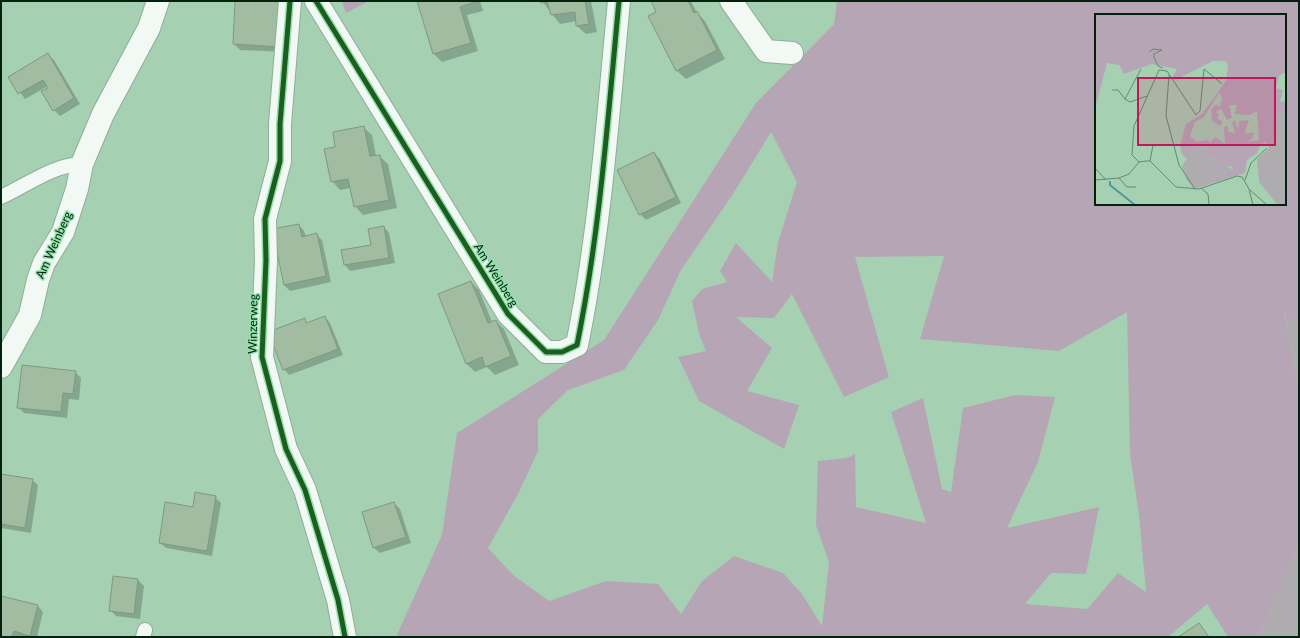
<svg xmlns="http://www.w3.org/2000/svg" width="1300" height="638" viewBox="0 0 1300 638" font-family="Lato,sans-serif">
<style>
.green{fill:#afacb0}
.forest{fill:#b6a6b5;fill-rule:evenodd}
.shadow{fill:#0003}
.building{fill:#a2bca2;stroke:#7e997e}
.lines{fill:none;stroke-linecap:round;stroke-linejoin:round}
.lane-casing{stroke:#8dae97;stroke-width:16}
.street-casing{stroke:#8dae97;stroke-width:24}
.lane{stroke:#f2f8f3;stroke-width:14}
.street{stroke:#f2f8f3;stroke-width:22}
.cycleway-casing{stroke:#94e1ac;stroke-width:8}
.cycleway{stroke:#1b5e20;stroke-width:5}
.labels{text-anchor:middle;stroke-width:3;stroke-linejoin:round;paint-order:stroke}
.street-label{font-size:12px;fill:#02220f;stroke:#94e1ac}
.inset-river{fill:none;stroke:#4e979a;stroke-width:2}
.inset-road{fill:none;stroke:#648a71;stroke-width:1}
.view{fill:#c2185b;fill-opacity:0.15;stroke:#c2185b;stroke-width:2}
.inset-edge{fill:none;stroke:#02220f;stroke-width:2}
</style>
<rect width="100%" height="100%" fill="#a6d0b2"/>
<path class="green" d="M1284,310l15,17v63z
M1299,544v93h-40z"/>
<path class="forest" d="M342,1h27l-23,12z
M837,1h462v326l-15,-16 15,79v154l-40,93h-31l-21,-33 -39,33h-772l46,-102 15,-102 147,-93 152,-237 78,-79zM1096,15h189v189h-189zM771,132l26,50 -19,60 -6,40 -36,-39 -16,28 7,11 -25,7 -10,12 7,33 7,17 -28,6 21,44 85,48 15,-44 -52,-14 25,-43 -36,-31 38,1 18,-24 52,103 45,-20 -34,-120 89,-1 -24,83 139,12 68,-39 3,142 9,61 7,77 -28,-19 -31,36 -62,-5 26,-31 35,1 13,-67 -92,21 31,-66 17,-65 -40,-2 -52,13 -12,84 -9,-3 -19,-91 -32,14 35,111 -70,-16 -1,-53 -8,4 -29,3 -2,64 13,37 -7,64 -20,-32 -19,-21 -49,-17 -32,25 -21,33 -23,-30 -52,-3 -57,20 -36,-26 -25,-27 31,-56 19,-41v-32l30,-29 56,-20 34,-50 23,-50 52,-76z"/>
<path class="shadow" d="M236,1l49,51 -45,-2 -6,-6z
M418,1h62l3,10 -16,4 11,36 -36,11 -8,-8z
M542,1h49l6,31 -11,2 -9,-8v-5l-17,3z
M652,1h39l6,12 8,8 20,38 -39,20 -9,-8 -28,-54 8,-5z
M48,55l6,5 26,44 -20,12 -6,-6 -6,-24 -23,13 -16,-22z
M363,127l9,8 4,21h3l9,8 9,44 -34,7 -8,-9 -4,-18 -11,2 -8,-9 5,-34z
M654,153l6,6 21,44 -35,17 -6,-6z
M299,225l5,6 2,6 11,-2 5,5 9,42 -41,9 -6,-6z
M384,227l5,6 6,30 -45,8 -5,-6 -3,-15 30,-4z
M471,282l8,8 13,32 4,-1 8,8 15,36 -24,10 -8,-8 -12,5 -9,-9z
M325,317l5,6 13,32 -54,20 -5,-6 20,-50 4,5z
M75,372l6,6 -2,22 -10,-1 -2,19 -43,-5 -6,-6z
M1,475l31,5 6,5 -7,48 -30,-5z
M215,497l6,6 -9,53 -46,-8 -6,-5 33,-35z
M394,503l6,6 11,34 -31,10 -6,-5 -11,-35z
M138,580l6,6 -4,33 -24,-3 -6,-6z
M1,597l37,9 5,6 -6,25h-36z"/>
<path class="building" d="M235,1h47l-2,46 -47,-3z
M417,1h58v1l-15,5 11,36 -38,11z
M540,1h45l4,23 -13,2 -1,-14 -24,3 -4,-13 -6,1z
M651,1h37l6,12 3,-2 20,39 -41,21 -28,-55 8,-4z
M48,53l26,45 -21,13 -12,-20 7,-3 -5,-8 -25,14 -10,-17z
M364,126l6,30 10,-1 9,45 -35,7 -6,-28 -17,3 -7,-33 11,-2 -2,-15z
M654,152l22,45 -37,18 -22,-45z
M299,224l3,13 15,-4 9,43 -42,9 -12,-56z
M384,226l5,32 -45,7 -3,-15 30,-5 -3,-16z
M471,281l17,42 8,-3 15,36 -26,11 -3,-10 -16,7 -28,-70z
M325,316l13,33 -55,21 -15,-38 37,-14 1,5z
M22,365l54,6 -3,23 -10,-1 -2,19 -44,-4z
M1,474l32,5 -8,49 -24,-4z
M195,492l21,4 -9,55 -48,-8 6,-41 28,5z
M394,502l12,35 -33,11 -11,-36z
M113,576l25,3 -4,35 -25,-3z
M1,596l37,9 -8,31 -16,-5 -2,6h-11z
M1199,623l10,14h-31z"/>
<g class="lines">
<g class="lane-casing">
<path id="lane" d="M1,197c24,-11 54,-33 81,-33
M143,637l2,-7"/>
</g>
<g class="street-casing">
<path id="street" d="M290,1l-10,123v37l-15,58 1,41 -4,97 24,92 19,41 33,110 7,37
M316,1l192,313 38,38h16l15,-7c23,-113 31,-229 42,-344
M731,1l35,50 26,2
M1,367l29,-52 8,-35 6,-17 19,-31 14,-43 5,-25 21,-50 46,-86 9,-27"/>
</g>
<use href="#lane" class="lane"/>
<use href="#street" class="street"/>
<g class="cycleway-casing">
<path id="cycleway" d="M290,1l-10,123v37l-15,58 1,41 -4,97 24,92 19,41 33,110 7,37
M316,1l192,313 38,38h16l15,-7c23,-113 31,-229 42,-344"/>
</g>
<use href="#cycleway" class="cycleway"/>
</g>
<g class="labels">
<g class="street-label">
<text transform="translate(54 245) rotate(-66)" y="4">Am Weinberg</text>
<text transform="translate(496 275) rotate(58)" y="4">Am Weinberg</text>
<text transform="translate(253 324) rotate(-89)" y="4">Winzerweg</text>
</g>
</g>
<g transform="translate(1095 14)">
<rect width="191" height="191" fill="#a6d0b2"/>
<path d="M178,97l4,4 9,-4v94h-8l-19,-23 -2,-23 12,-11zM115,134l-11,13 13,-4 21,13 -24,14 -14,5 -8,-8 -5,-15 11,-16z" fill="#afacb0"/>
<path d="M0,0h191v58l-7,4 -3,12 7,2 -3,12 6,-1v10l-9,4 -3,-3 3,19 -8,17 -4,-6 -5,4 -3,7 -10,7 -2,13 -36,11 5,-7 7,1v-5l12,-3 -2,-4 -18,3 -1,-5 7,-3 -7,-4 -13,4 10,-13 -16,2 -6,9 -5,-5 -2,-8 6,-22 16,-10 24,-33 2,-16 -3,-4h-12l-38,19 -2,-4 4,-7 -25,-5 -28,10 -5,-9 -12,-2 -12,46zM124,79l3,5 -2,9 -4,-3 -5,6 1,11 9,5 1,-5 -5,-2 2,-4 -3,-3 5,-3 6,11 5,-2 -3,-13h8l-2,9 15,1 7,-4 2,29 -13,2 6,-3 2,-7 -10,2 5,-14 -10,1 -1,9 -3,-10 -3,2 3,11 -7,-1v-6l-4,1 1,17 -10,-7 -5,6 -2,-3 -12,2 -6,-6 5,-14 9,-5z" fill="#b6a6b5" fill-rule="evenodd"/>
<path class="inset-river" d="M15,167v4l25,20"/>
<path class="inset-road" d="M54,38l4,-3 9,1 -8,4v3l4,9 5,2M46,55l-16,30 5,3 17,-6M74,61l-3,41 13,49 16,24M17,76h6l7,9M55,147l3,-16M44,148l-7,-7 2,-29 25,-56 8,1 29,44 4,-4 4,-42 18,15M0,154l11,12M24,164l8,9h9M0,166l24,-2 10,-4 10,-12 7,-1h4l26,26 23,2 38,-13 5,1 7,12 4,16M150,166l6,-17 16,-15M106,174l7,6 1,11M155,176l17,15"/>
<path class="view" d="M43,64h137v67h-137z"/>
<rect width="191" height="191" class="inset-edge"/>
</g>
<rect width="1300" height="638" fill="none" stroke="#02220f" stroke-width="4"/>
</svg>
